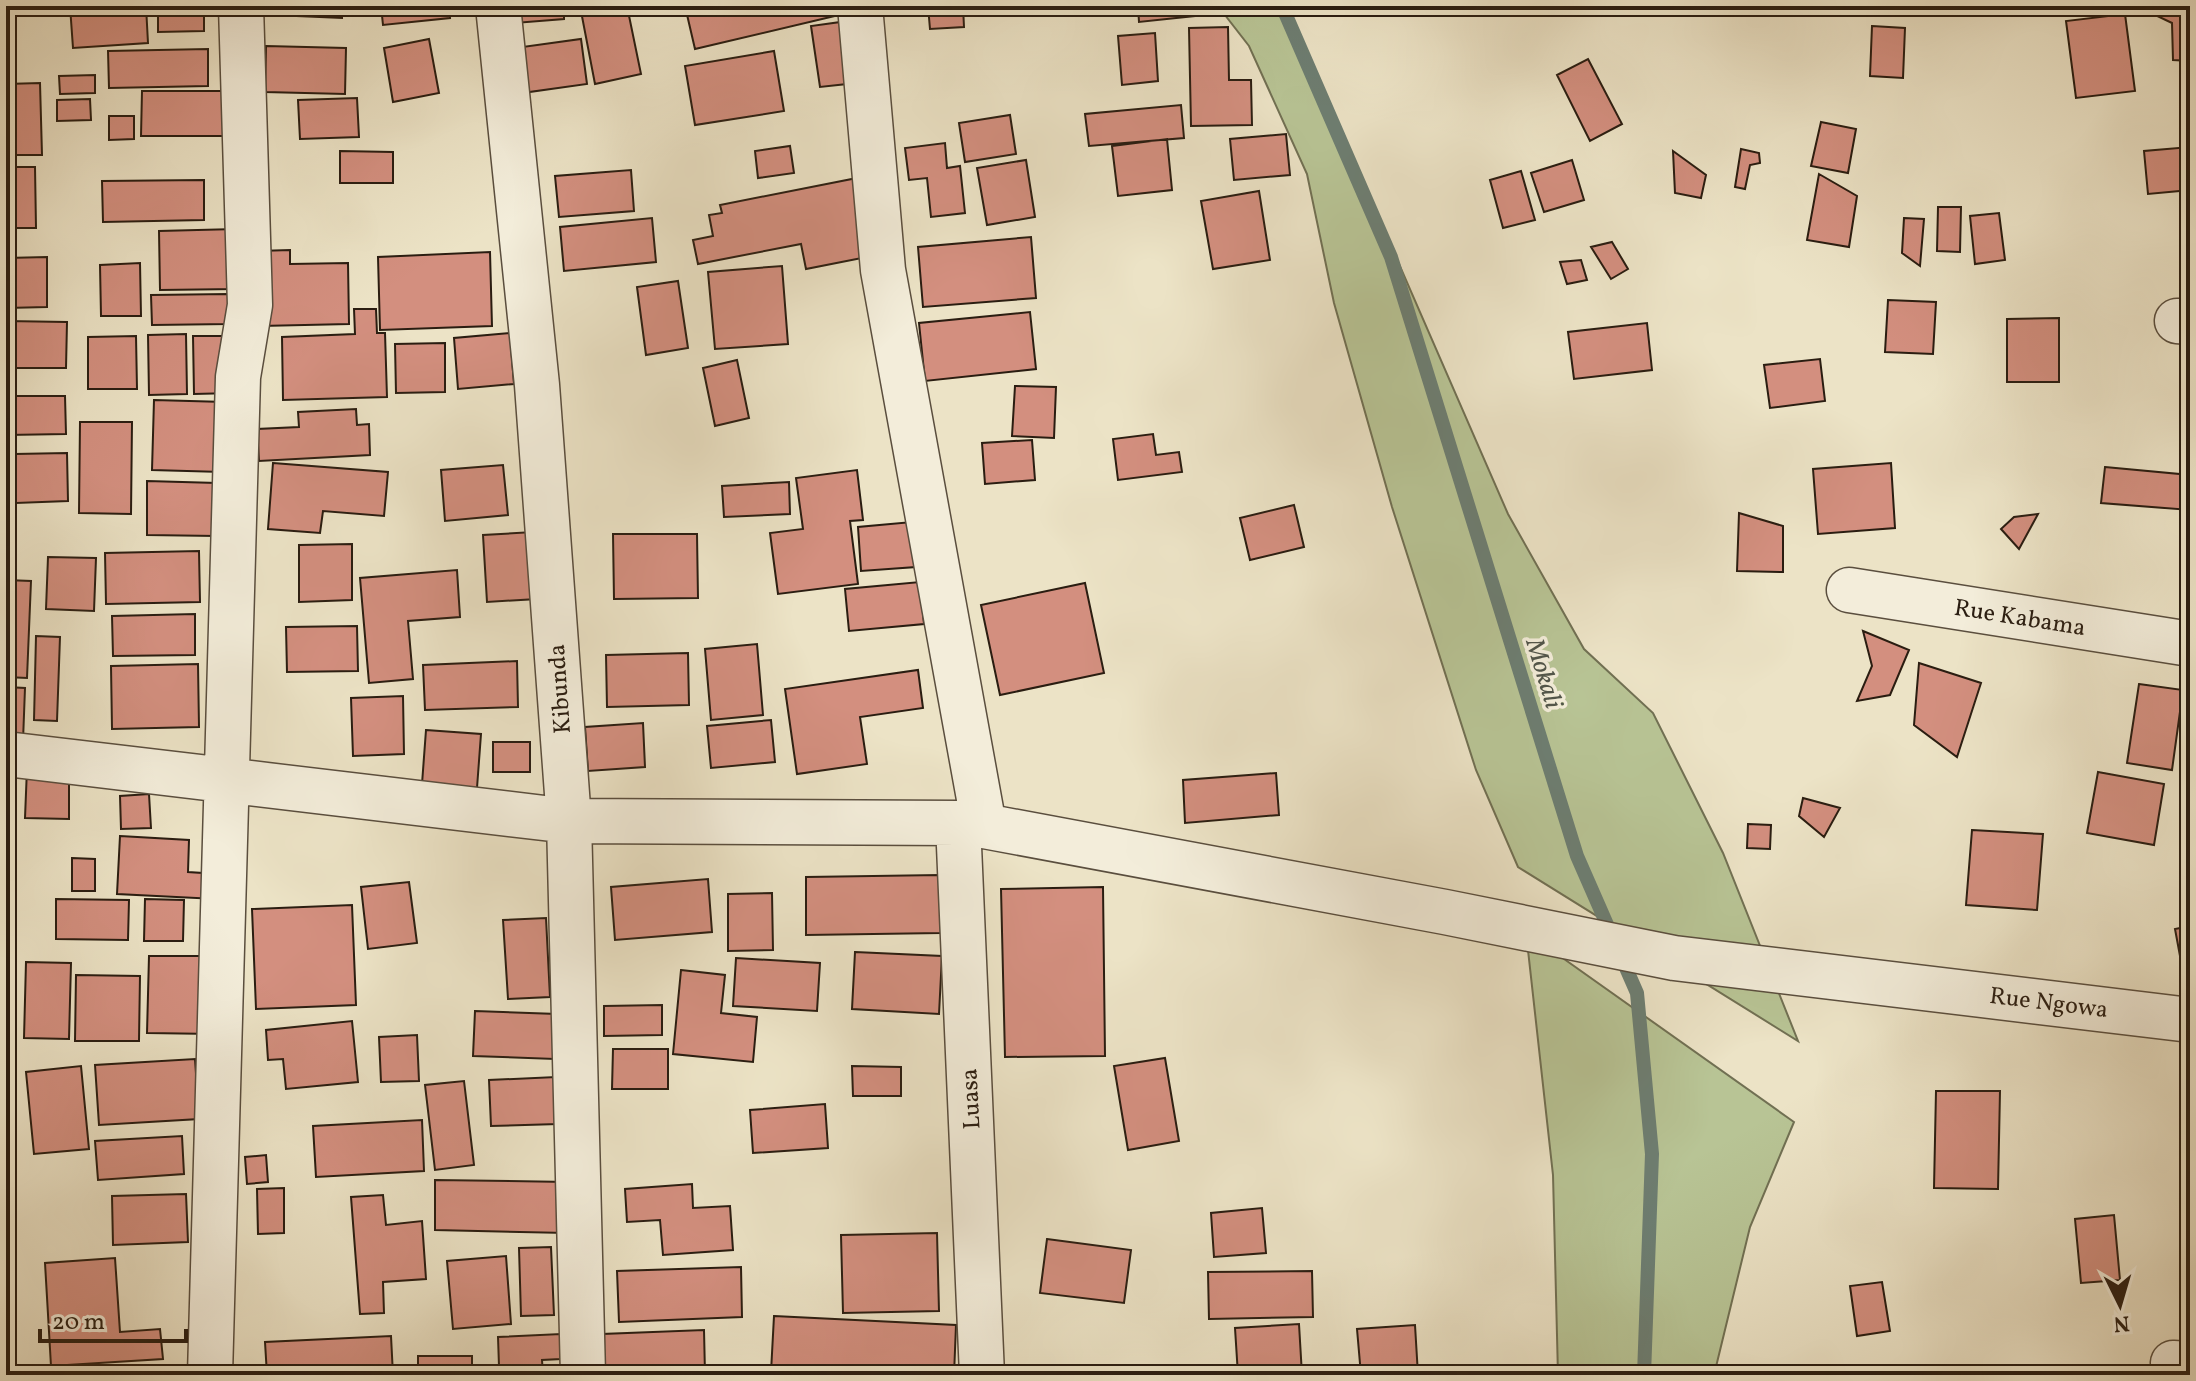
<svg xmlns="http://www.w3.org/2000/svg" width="2196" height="1381" viewBox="0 0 2196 1381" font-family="Vollkorn,serif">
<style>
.green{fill:#b8c495;stroke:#717053;stroke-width:2}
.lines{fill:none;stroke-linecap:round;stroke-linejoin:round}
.stream{stroke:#6d7e72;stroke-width:14}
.building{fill:#d38f7f;stroke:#2a1d11;stroke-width:2}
.minor-casing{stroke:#5a4e3e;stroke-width:47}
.minor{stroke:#f3edda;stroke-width:44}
.labels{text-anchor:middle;stroke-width:7;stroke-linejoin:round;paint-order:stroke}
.street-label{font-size:24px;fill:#2a1d11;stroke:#f3edda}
.water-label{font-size:26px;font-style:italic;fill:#51554a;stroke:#f3edda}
</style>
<rect width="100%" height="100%" fill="#ece3c6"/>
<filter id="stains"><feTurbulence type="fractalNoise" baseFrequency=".0025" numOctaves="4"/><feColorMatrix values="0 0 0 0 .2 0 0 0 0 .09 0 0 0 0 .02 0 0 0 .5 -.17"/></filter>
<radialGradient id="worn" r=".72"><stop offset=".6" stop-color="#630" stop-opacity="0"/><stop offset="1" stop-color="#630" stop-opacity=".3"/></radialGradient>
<path class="green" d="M1218,6h59l88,180 143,328 76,135 69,64 70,140 75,188 -280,-174 -42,-97 -84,-263 -58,-204 -27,-129 -58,-128z
M1526,932l268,190 -44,105 -36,148h-156l-5,-200z"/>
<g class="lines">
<path class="stream" d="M1282,6l109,251 186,599 60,137 15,161 -8,221"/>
</g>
<path class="building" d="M70,6h76l2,37 -75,5z
M158,6h46v25l-46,1z
M275,6h67v12l-68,-3z
M381,6h68l1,12 -67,7z
M513,6h51v13l-49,4z
M580,6h47l14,68 -46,10z
M685,6h152l2,9 -144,34z
M928,6h35l1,21 -34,2z
M1138,6h65l1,9 -65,7z
M2157,6h33v55l-17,-1 -1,-37 -17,-8z
M2125,14l10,77 -59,7 -10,-77z
M848,21l8,62 -36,4 -9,-61z
M6,22h4l3,42 -7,1z
M1872,26l33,2 -2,50 -33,-2z
M1228,27l1,53h22l1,45 -61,1 -2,-98z
M1155,33l3,48 -36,4 -4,-49z
M429,39l10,54 -46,9 -9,-54z
M581,39l6,45 -65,9 -7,-45z
M266,46l80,2 -1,46 -80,-2z
M208,49v37l-99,2 -1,-37z
M774,51l10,60 -89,14 -10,-59z
M1588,59l34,65 -32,17 -33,-66z
M95,75v18l-35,1 -1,-18z
M40,83l2,72h-36v-71z
M142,91h82l-1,45h-82z
M357,98l2,39 -59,2 -2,-39z
M90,99l1,21 -34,1v-21z
M1181,105l3,33 -95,8 -4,-32z
M1010,115l6,39 -51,8 -6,-39z
M109,116h25v23l-25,1z
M1821,122l35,7 -8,44 -37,-7z
M1286,134l4,41 -56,5 -4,-41z
M1167,139l5,51 -54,6 -6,-50z
M945,143l2,25 13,-2 5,47 -34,4 -4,-39 -18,2 -4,-32z
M790,146l4,27 -36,5 -3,-27z
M2190,147v43l-42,4 -4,-43z
M1741,149l18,4 1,10 -10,2 -5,24 -10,-2z
M340,151l53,1v31h-53z
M1673,151l33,24 -5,23 -26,-5z
M1026,160l9,57 -48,8 -10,-57z
M1572,160l12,40 -40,12 -13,-39z
M6,167h29l1,61h-30z
M631,170l3,41 -75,6 -4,-41z
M1521,171l14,49 -32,8 -13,-48z
M1819,174l38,22 -8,51 -42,-7z
M857,178l15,78 -66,13 -5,-25 -103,20 -5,-24 20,-4 -4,-21 13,-2 -2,-8z
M204,180v40l-101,2 -1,-41z
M1259,191l11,69 -57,9 -12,-68z
M1938,207h23l-1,45 -23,-1z
M1999,213l6,47 -30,4 -5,-48z
M652,218l4,44 -92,9 -4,-44z
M1904,218l20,1 -4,47 -18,-13z
M236,229l1,60 -77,1 -1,-59z
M1031,237l5,61 -113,9 -5,-60z
M1612,242l16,27 -17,10 -20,-32z
M290,250v14l58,-1 1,61 -89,2 -2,-75z
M490,252l2,74 -112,4 -2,-73z
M47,257v50l-41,1v-50z
M1581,260l6,20 -20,4 -7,-22z
M140,263l1,53h-40l-1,-51z
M782,266l6,78 -73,5 -7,-77z
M678,281l10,67 -42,7 -9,-68z
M228,294l1,30 -77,1 -1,-30z
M1888,300l48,2 -3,52 -48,-2z
M354,309h22l1,24h8l2,64 -104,3 -1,-63 73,-3z
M1030,312l6,57 -111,12 -6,-58z
M2059,318v64h-52v-63z
M6,321l61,1 -1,46h-60z
M1647,323l5,47 -78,9 -6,-47z
M510,333l4,51 -56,5 -4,-51z
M186,334l1,60 -38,1 -1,-60z
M136,336l1,53h-49v-52z
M193,336h39l1,57 -39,1z
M445,343v49l-49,1 -1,-49z
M1820,359l5,42 -55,7 -6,-43z
M737,360l12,58 -34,8 -12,-58z
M1015,386l41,1 -2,51 -42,-2z
M6,396h59l1,38 -60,1z
M154,400l71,2 -3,70 -70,-2z
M356,409l1,16 12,-1 1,31 -111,6 -2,-32 42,-2 -1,-15z
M80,422h52l-1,92 -52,-1z
M1153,434l3,21 23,-3 3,20 -64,8 -5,-41z
M1032,440l3,40 -50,4 -3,-41z
M6,449h9l1,80h-10z
M67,453l1,48 -52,2 -1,-49z
M273,463l115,9 -4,44 -61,-5 -3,22 -52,-4z
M1891,463l4,65 -77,6 -5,-65z
M503,465l5,50 -63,6 -4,-51z
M2105,467l85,8v35l-89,-7z
M857,470l6,50 -13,1 8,63 -80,10 -8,-61 33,-4 -7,-51z
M147,481l70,2 -1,53 -69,-1z
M789,482l1,32 -66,3 -2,-31z
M1294,505l10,42 -54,13 -10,-42z
M1739,513l44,13v46l-46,-1z
M2038,514l-19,35 -18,-20 13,-12z
M912,522l4,45 -55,4 -3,-44z
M533,532l4,67 -50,3 -4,-67z
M613,534h84l1,64 -84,1z
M352,544v56l-53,2v-57z
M199,551l1,51 -94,2 -1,-51z
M48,557l48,1 -2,53 -48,-2z
M457,570l3,47 -52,4 5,58 -44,4 -9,-105z
M6,580l25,1 -4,97 -21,-1z
M920,582l4,42 -75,7 -4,-42z
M1085,583l19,90 -104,22 -19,-90z
M195,614v41l-82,1 -1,-40z
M357,626l1,45 -71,1 -1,-45z
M1863,631l46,19 -19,45 -33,6 15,-35z
M36,636l24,1 -3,84 -23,-1z
M757,644l6,71 -52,5 -6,-71z
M688,653l1,52 -82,2 -1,-52z
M517,661l1,46 -93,3 -2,-45z
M1919,663l62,20 -24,74 -43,-32z
M198,664l1,63 -87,2 -1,-63z
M918,670l5,38 -63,9 7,47 -70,10 -12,-85z
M2139,684l44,6 -11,80 -45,-7z
M6,687l19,1 -2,53 -17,-1z
M403,696l1,58 -51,2 -2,-58z
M771,720l4,42 -64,6 -4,-42z
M643,723l2,44 -57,4 -3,-44z
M426,730l55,4 -4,54 -55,-4z
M493,742h37v30h-37z
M27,768h42v51l-44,-1z
M2098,772l66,12 -10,61 -67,-12z
M1276,773l3,42 -94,8 -2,-43z
M6,777h8l-3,161h-5z
M149,794l2,34 -30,1 -1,-33z
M1803,798l37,10 -16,29 -25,-21z
M1748,824l23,1 -1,24 -23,-1z
M1972,830l71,4 -6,76 -71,-5z
M120,836l69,4 -1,32 30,2 -2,25 -99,-5z
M72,858l23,1v32h-23z
M940,875l1,58 -135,2v-58z
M708,879l4,53 -97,8 -4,-53z
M409,882l8,61 -49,6 -7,-62z
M1103,887l2,169 -100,1 -4,-168z
M772,893l1,57 -45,1v-57z
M56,899l73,1 -1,40 -72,-1z
M145,899l39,1 -1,41h-39z
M352,905l4,100 -100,4 -4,-100z
M546,918l4,79 -42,2 -5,-79z
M2190,926v45l-7,1 -8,-43z
M855,952l87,4 -3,58 -87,-5z
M149,956h68l-2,78 -68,-1z
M736,958l84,5 -3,48 -84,-5z
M26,962l45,1 -2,76 -45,-1z
M681,970l44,5 -4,38 36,4 -4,45 -80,-8z
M76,975l64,1 -1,65h-64z
M662,1005v30l-58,1v-30z
M475,1011l82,3 -2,45 -82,-3z
M352,1021l6,61 -72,7 -3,-30 -15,1 -2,-30z
M417,1035l2,46 -38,1 -2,-45z
M613,1049h55v40h-56z
M1165,1058l14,83 -51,9 -14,-84z
M195,1059l4,60 -100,6 -4,-60z
M6,1066h6l1,76h-7z
M81,1066l8,83 -55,5 -8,-82z
M852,1066l49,1v29h-48z
M556,1077l2,47 -67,2 -2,-46z
M464,1081l10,84 -39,5 -10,-85z
M1936,1091h64l-2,98 -64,-1z
M825,1104l3,44 -75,5 -3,-43z
M422,1120l2,51 -108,6 -3,-51z
M182,1136l2,38 -86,6 -3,-39z
M266,1155l2,27 -21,2 -2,-27z
M435,1180l134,2 -2,51 -132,-3z
M692,1184l1,24 37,-2 3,44 -70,5 -3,-35 -33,2 -2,-33z
M284,1188v45l-26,1 -1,-45z
M186,1194l2,48 -75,3 -1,-49z
M383,1195l3,30 36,-4 4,58 -43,3 1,31 -24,1 -9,-117z
M1262,1208l4,45 -52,4 -3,-44z
M2114,1215l6,65 -39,3 -6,-64z
M937,1233l2,78 -96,2 -2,-78z
M1047,1239l84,11 -7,53 -84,-10z
M551,1247l3,68 -33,1 -2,-68z
M506,1256l5,68 -58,5 -6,-68z
M115,1258l5,74 40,-3 3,30 -112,7 -6,-103z
M741,1267l1,50 -123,5 -2,-51z
M1312,1271l1,46 -104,2 -1,-47z
M1882,1282l8,49 -33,5 -7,-50z
M774,1316l182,9 -2,50 -183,-3z
M1299,1324l3,51h-64l-3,-47z
M1415,1325l3,50h-57l-4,-46z
M704,1330l1,44 -101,1 -2,-41z
M561,1334v25l-19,1 1,15h-20l-1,-10 -23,1 -1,-29z
M391,1336l2,39h-126l-2,-33z
M418,1356h54v19h-54z"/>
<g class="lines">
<g class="minor-casing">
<path id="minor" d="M498,6l39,379 32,436 14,554
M860,6l23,264 101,556
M2177,321l13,1
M1849,590l341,54
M6,754l563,67 389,2 26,3 461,86 229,46 516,62
M958,823l24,552
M2173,1363l17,1
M210,1375l28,-998 12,-72 -9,-299"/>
</g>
<use href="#minor" class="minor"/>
</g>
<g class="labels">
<g class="street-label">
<text transform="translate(2020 617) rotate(9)" y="8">Rue Kabama</text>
<text transform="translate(559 689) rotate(-94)" y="8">Kibunda</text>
<text transform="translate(2049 1002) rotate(7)" y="8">Rue Ngowa</text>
<text transform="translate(970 1099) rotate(-93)" y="8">Luasa</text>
</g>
<g class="water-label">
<text transform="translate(1545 673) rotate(73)" y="9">Mokali</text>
</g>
</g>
<rect width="2196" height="1381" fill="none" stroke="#ece3c6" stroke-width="32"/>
<rect x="8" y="8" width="2180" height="1365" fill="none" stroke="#2a1d11" stroke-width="4"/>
<rect x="16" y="16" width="2164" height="1349" fill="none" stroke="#2a1d11" stroke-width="2"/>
<g transform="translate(2120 1305) rotate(175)" stroke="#f3edda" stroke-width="6" paint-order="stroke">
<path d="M0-6L14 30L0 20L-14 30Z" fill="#2a1d11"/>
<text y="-12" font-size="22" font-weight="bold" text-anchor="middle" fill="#2a1d11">N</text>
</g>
<path d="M40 1329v12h146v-12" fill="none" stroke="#2a1d11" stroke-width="4"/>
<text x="52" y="1329" font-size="24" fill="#2a1d11" stroke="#f3edda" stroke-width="6" paint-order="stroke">20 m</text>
<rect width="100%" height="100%" filter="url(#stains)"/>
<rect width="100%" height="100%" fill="url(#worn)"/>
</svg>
